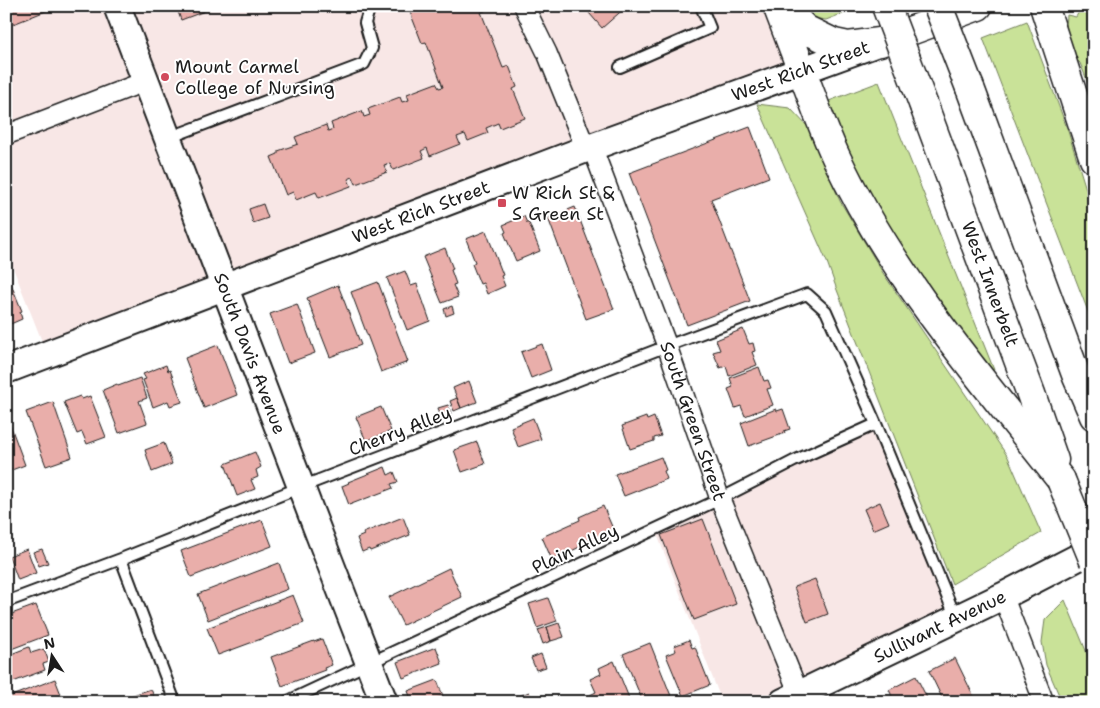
<svg xmlns="http://www.w3.org/2000/svg" width="1100" height="708" viewBox="0 0 1100 708" font-family="'Shantell Sans',sans-serif">
<style>
.built{fill:#f8e7e6}
.green{fill:#c9e298;stroke:#727f5a}
.building{fill:#e9aeaa;stroke:#1c1c1c}
.lines{fill:none;stroke-linecap:round;stroke-linejoin:round}
.lane-casing{stroke:#1c1c1c;stroke-width:14}
.street-casing{stroke:#1c1c1c;stroke-width:22}
.secondary-casing{stroke:#1c1c1c;stroke-width:30}
.primary-casing{stroke:#1c1c1c;stroke-width:31}
.highway-casing{stroke:#1c1c1c;stroke-width:31}
.lane{stroke:#fff;stroke-width:10}
.street{stroke:#fff;stroke-width:19}
.secondary{stroke:#fff;stroke-width:26}
.primary{stroke:#fff;stroke-width:28}
.highway{stroke:#fff;stroke-width:28}
.highway-bridge-casing{stroke:#1c1c1c;stroke-width:31;stroke-linecap:butt}
.highway-bridge{stroke:#fff;stroke-width:28}
.poi-dot{fill:#d1495b;stroke:#fff;stroke-width:2}
.labels{text-anchor:middle;stroke-width:4;stroke-linejoin:round;paint-order:stroke}
.poi-label{font-size:18px;fill:#1c1c1c;stroke:#fff;text-anchor:start}
.street-label{font-size:18px;fill:#1c1c1c;stroke:#fff}
</style>
<rect width="100%" height="100%" fill="#fff"/>
<filter id="ink" filterUnits="userSpaceOnUse"><feTurbulence type="fractalNoise" baseFrequency=".02" numOctaves="2"/><feDisplacementMap in="SourceGraphic" scale="10" xChannelSelector="R" yChannelSelector="G"/><feConvolveMatrix kernelMatrix="1 2 1 2 8 2 1 2 1" color-interpolation-filters="sRGB"/></filter>
<g filter="url(#ink)">
<path class="built" d="M6,6h771l25,65 -755,283 -41,-104z
M876,424l80,194 -173,84h-61l-67,-173z"/>
<path class="green" d="M795,6h56l1,4 -26,10 -7,-1 -3,5z
M1082,6h12v91l-14,-34 -10,-9 -5,-12 2,-27 9,2z
M1027,21l40,107 19,61 8,33v105l-111,-289z
M879,82l115,288 -7,3 -80,-112 -86,-157z
M757,104l33,4 19,20 31,73 43,72 125,184 33,76 -89,51 -115,-294 -10,-28z
M1065,600l29,70v32h-32l-16,-37 -4,-23 3,-22z"/>
<path class="building" d="M6,6h52l-52,21z
M176,6h42l-37,14z
M409,6h74l2,5 -4,1 22,56 6,-2 8,21 -4,2 12,29 -25,10 -2,-5 -12,5 2,5 -20,8 -3,-7 -8,3 3,7 -30,12 -3,-8 -6,3 3,7 -31,12 -3,-7 -6,2 3,7 -31,12 -3,-7 -5,2 3,7 -32,12 -3,-6 -20,8 -3,-8 -7,3 -15,-38 7,-3v-3l20,-7 -3,-7 31,-12 2,6 5,-2 -2,-6 31,-12 2,6 6,-2 -2,-6 32,-12 2,5 7,-2 -2,-6 29,-11 3,5 4,-1 -17,-45 -4,1 -14,-36z
M583,6h44l-25,22z
M750,127l19,50 -58,22 39,102 -63,24 -58,-152z
M263,204l5,14 -15,5 -4,-14z
M575,207l39,102 -28,10 -38,-101z
M524,216l3,7h2l11,28 -24,10 -12,-28 2,-1 -3,-7z
M486,231l17,44 -2,1 4,10 -18,8 -4,-11 -3,1 -8,-20 3,-2 -9,-23z
M445,248l8,21 -2,1 5,14 -3,1 5,12 -16,6 -19,-46z
M405,271l6,15 6,-2 13,37 -23,9 -20,-52z
M6,272l16,39 -2,1 2,7 -16,7z
M378,282l30,80 -27,10 -30,-80z
M338,285l23,60 -31,12 -23,-59z
M297,304l18,49 -27,10 -18,-49z
M452,306l2,7 -8,3 -2,-7z
M743,329l6,15 4,-1 2,8 -3,1 5,13 -28,11 -3,-10 -6,2 -7,-16 7,-2 -4,-10z
M542,344l9,26 -20,8 -10,-26z
M218,345l19,50 -33,13 -19,-50z
M166,365l2,6 2,-1 12,32 -12,4 -2,-5 -15,6 -10,-27 3,-1 -3,-5z
M759,367l5,14 4,-1 3,8 -4,1 6,16 -28,11 -4,-10 -6,2 -7,-19 5,-2 -3,-9z
M140,378l7,20 -8,3 8,22 -28,10 -16,-43 14,-6 1,2z
M469,381l8,21 -16,6 -8,-20z
M80,396l2,3 8,-3 16,41 -19,7 -5,-12 -5,2 -13,-32z
M457,398l4,10 -7,3 -4,-10z
M53,402l19,55 -26,9 -20,-54z
M448,405l3,9 -10,4 -3,-10z
M381,407l10,24 -25,10 -10,-24z
M776,409l1,2 6,-2 7,20 -6,2 1,2 -36,13 -8,-23z
M646,417l1,3 7,-3 7,19 -7,2v3l-24,8 -8,-23z
M533,418l8,21 -23,8 -7,-20z
M8,419l17,46 -16,6 -3,-8v-43z
M477,442l8,22 -23,8 -8,-22z
M164,443l8,21 -20,8 -7,-22z
M255,452l6,15 -5,3 2,7 -7,3 4,9 -18,7 -12,-32z
M661,457l5,13 -2,1 3,8 -43,17 -9,-22z
M385,467l3,8 6,-3 4,10 -7,2 2,4 -44,17 -7,-19 7,-3 -1,-1z
M880,502l9,21 -16,7 -9,-21z
M603,506l11,25 -62,29 -10,-23 38,-17 -1,-3z
M403,517l7,18 -40,16 -1,-2 -7,3 -5,-14 7,-3 -1,-2z
M703,519l33,85 -42,16 -33,-85z
M262,520l10,26 -81,31 -10,-26z
M27,549l9,24 -18,7 -9,-24z
M42,549l6,14 -9,3 -6,-14z
M279,563l9,26 -80,31 -10,-26z
M449,568l13,29 -59,28 -14,-28z
M815,579l13,35 -21,8 -13,-35z
M293,595l11,28 -86,32 -11,-27z
M548,598l9,23 -20,7 -8,-24z
M36,605l12,30 -42,16v-35z
M559,623l5,14 -13,4 -4,-14z
M547,627l4,14 -8,3 -5,-14z
M322,639l10,26 -8,3 1,2 -43,16 -11,-29 43,-16v1z
M689,640l3,8 3,-1 15,38 -27,11 -17,-41 10,-4 -2,-5z
M650,643l23,58 -1,1h-29l-20,-48z
M29,647l2,6 13,-4 5,13 -6,2 2,6 -32,12v-1l-7,3v-28z
M436,647l6,16 -39,15 -6,-16z
M541,654l5,13 -10,3 -5,-12z
M955,658l21,43 -2,1h-30l-15,-31z
M614,661l15,37 -6,2 1,2h-31l-3,-7 6,-3 -6,-13 11,-5 -2,-6z
M916,676l13,26h-34l-6,-12z
M55,679l9,23h-53l-2,-5z
M437,680l6,16 -15,6h-16l-4,-11z
M151,689l5,13h-23l-3,-6z
M529,692l4,10h-20l-1,-3z"/>
<g class="lines">
<g class="lane-casing">
<path id="lane" d="M620,67l90,-39 -9,-22
M168,138l196,-74 8,-16 -7,-25 5,-17
M121,559l54,143
M6,602l115,-43 180,-72 366,-141 140,-52 19,17 50,113 80,194
M286,702l434,-203 74,-38 82,-37"/>
</g>
<g class="street-casing">
<g id="street">
<path d="M524,6l23,47 39,96"/>
<path d="M6,135l140,-54"/>
<path id="s1" d="M592,147l75,199 53,153 79,195"/>
<path d="M1003,596l41,106"/>
</g>
</g>
<g class="secondary-casing">
<g id="secondary">
<path id="s2" d="M117,6l207,541 60,155"/>
<path id="s3" d="M6,370l580,-221 286,-104"/>
<path id="s4" d="M783,702l220,-106 91,-47"/>
</g>
</g>
<g class="primary-casing">
<path id="primary" d="M782,6l23,23 29,14 14,3 32,-4 98,-36
M778,8l24,63"/>
</g>
<g class="highway-casing">
<g id="highway">
<path d="M1044,6l50,153"/>
<path d="M802,71c11,29 21,58 34,86 56,119 144,220 225,323"/>
<path d="M970,88l107,289 17,39"/>
<path id="s5" d="M924,106l107,288 23,66"/>
</g>
</g>
<use href="#lane" class="lane"/>
<use href="#street" class="street"/>
<use href="#secondary" class="secondary"/>
<use href="#primary" class="primary"/>
<use href="#highway" class="highway"/>
<g class="highway-bridge-casing">
<path id="highway-bridge" d="M886,6l38,100
M938,6l32,82
M1061,480l33,81"/>
</g>
<use href="#highway-bridge" class="highway-bridge"/>
</g>
</g>
<g class="poi-dot">
<circle cx="165" cy="77" r="5"/>
<rect x="497" y="198" width="10" height="10" rx="2.5"/>
</g>
<g class="labels">
<g class="poi-label">
<text x="175" y="73">Mount Carmel<tspan x="175" dy="21">College of Nursing</tspan></text>
<text x="512" y="199">W Rich St &amp;<tspan x="512" dy="21">S Green St</tspan></text>
</g>
<g class="street-label">
<text dy="6" stroke="none"><textPath href="#s3" startOffset="849">West Rich Street</textPath></text>
<text dy="6" stroke="none"><textPath href="#s3" startOffset="444">West Rich Street</textPath></text>
<text dy="6" stroke="none"><textPath href="#s5" startOffset="190">West Innerbelt</textPath></text>
<text dy="6" stroke="none"><textPath href="#s2" startOffset="372">South Davis Avenue</textPath></text>
<text dy="6" stroke="none"><textPath href="#s1" startOffset="292">South Green Street</textPath></text>
<text transform="translate(400 431) rotate(-21)" y="6">Cherry Alley</text>
<text transform="translate(575 549) rotate(-25)" y="6">Plain Alley</text>
<text dy="6" stroke="none"><textPath href="#s4" startOffset="174">Sullivant Avenue</textPath></text>
</g>
</g>
<rect width="1100" height="708" fill="none" stroke="#fff" stroke-width="25"/>
<rect x="12" y="12" width="1075" height="683" fill="none" stroke="#1c1c1c" stroke-width="2" filter="url(#ink)"/>
<g transform="translate(52 656) rotate(348)" stroke="#ffffff" stroke-width="4" paint-order="stroke">
<path d="M0-4L9 19L0 12L-9 19Z" fill="#1c1c1c"/>
<text y="-8" font-size="14" font-weight="bold" text-anchor="middle" fill="#1c1c1c">N</text>
</g>
</svg>
